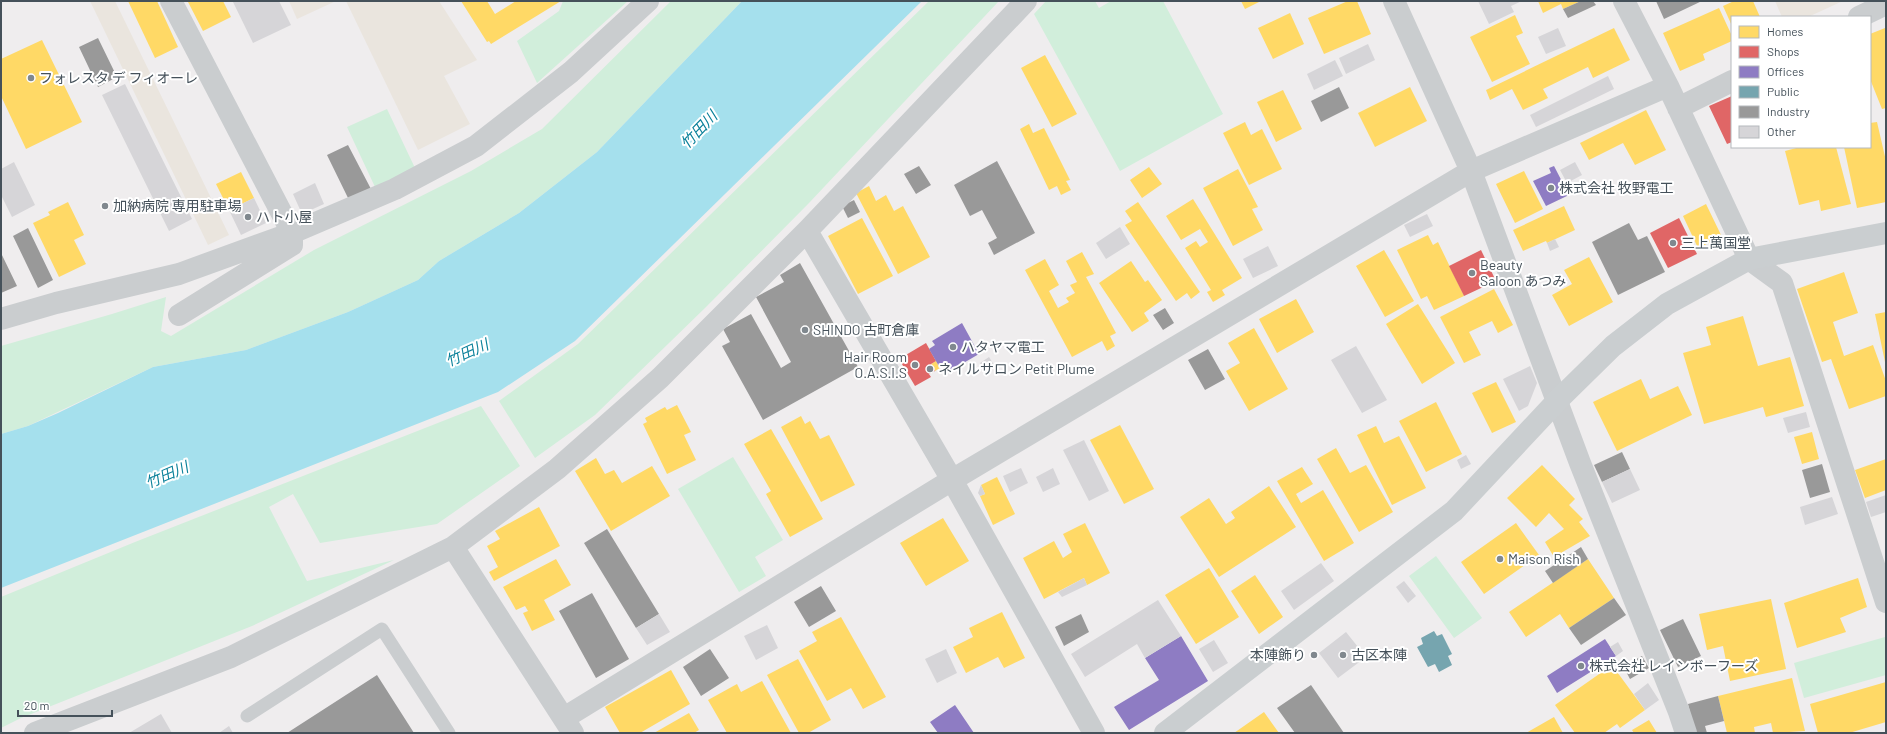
<svg xmlns="http://www.w3.org/2000/svg" width="1887" height="734" viewBox="0 0 1887 734" font-family="Barlow,'Noto Sans JP',sans-serif">
<style>
.green{fill:#d1eedb}
.sand{fill:#eae5de}
.water{fill:#a5e0ed}
.homes{fill:#ffd966}
.shops{fill:#e06666}
.offices{fill:#8e7cc3}
.public{fill:#76a5af}
.industry{fill:#999}
.building{fill:#d6d5d8}
.lines{fill:none;stroke-linecap:round;stroke-linejoin:round}
.lane{stroke:#cacdcf;stroke-width:13}
.street{stroke:#cacdcf;stroke-width:22}
.secondary{stroke:#caced0;stroke-width:22}
.poi-dot{fill:#80888e;stroke:#fff;stroke-width:1.5}
.labels{text-anchor:middle;stroke-width:4;stroke-linejoin:round;paint-order:stroke}
.poi-label{font-size:14px;fill:#45515a;stroke:#fff;text-anchor:start}
.water-label{font-size:15px;font-style:italic;fill:#0a809a;stroke:#fff}
</style>
<rect width="100%" height="100%" fill="#efedee"/>
<path class="green" d="M563,1h65l-91,82 -20,-42 42,-30z
M671,1h71l-145,151 -78,61 -80,48 -21,19 -70,32 -102,38 -93,17 -125,59 -27,8v-88l111,-32 54,-17 -5,34 10,5 143,-86 157,-79 71,-42z
M929,1h70l-190,202 -104,105 -110,107 -60,43 -36,-57 79,-57z
M1046,1h49l4,7 12,-7h52l60,113 -103,57 -86,-157z
M387,109l28,59 -40,19 -28,-60z
M481,406l39,60 -83,58 -117,19 -27,-49 -24,13 38,74 87,-21 -142,66 -231,92 -20,10v-131l134,-55z
M733,457l50,83 -28,17 11,19 -27,16 -61,-103z
M1436,556l46,62 -28,20 -45,-62z
M1885,637l1,38 -82,23 -10,-35z"/>
<path class="sand" d="M90,1h25l114,234 -21,10z
M289,1h47l-39,18z
M346,1h93l38,59 -33,16 26,48 -52,26z
M1775,1h68l-35,16h-26z"/>
<path class="water" d="M742,1h180l-347,340 -77,51 -497,196v-154l27,-8 30,-13 95,-46 93,-17 102,-38 70,-32 21,-19 80,-48 78,-61z"/>
<path class="homes" d="M128,1h29l21,46 -23,11z
M191,1h32l8,16 -28,14 -15,-29z
M461,1h26l8,13 21,-13h45l-70,43 -2,-3 -2,1z
M1241,1h20l-16,8z
M1348,1h9l14,33 -47,20 -16,-36z
M1538,1h43l-18,8 -2,-5 -18,9z
M1734,1h19l7,16h-28v9l-9,-20z
M1719,8l13,28v5l-29,13 2,6 -25,11 -17,-38z
M1290,13l14,31 -31,15 -15,-31z
M1515,15l8,18 -7,3 14,28 -38,18 -22,-45z
M1614,28l16,32 -37,18 -5,-11 -45,22 5,9 -25,12 -11,-21 -22,11 -4,-10z
M1885,28l1,80 -4,1 -12,-30v-45z
M42,40l40,82 -56,27 -25,-53v-37z
M1045,55l32,59 -25,13 -31,-59z
M1410,87l17,34 -52,26 -17,-34z
M1283,90l19,39 -26,13 -19,-40z
M1646,110l20,40 -31,15 -12,-22 -34,17 -9,-17z
M1245,122l6,13 11,-6 20,40 -33,16 -26,-52z
M1877,122l9,39v41l-29,6 -13,-61h26v-24z
M1029,124l4,9 11,-5 26,52 -4,1 5,9 -10,5 -4,-9 -8,4 -29,-61z
M1800,147h36l15,57 -30,7 -2,-11 -20,5 -14,-54z
M1149,167l13,17 -20,14 -12,-18z
M1238,169l20,38 -6,2 11,21 -30,16 -30,-58z
M1524,171l19,38 -28,14 -19,-39z
M241,172l13,26 -25,12 -13,-26z
M869,186l7,15 10,-6 8,16 9,-5 27,51 -32,17 -42,-81z
M1193,199l49,79 -20,12 3,5 -12,7 -6,-10 4,-2 -26,-42 11,-7 4,6 8,-5 -8,-13 -19,11 -15,-24z
M68,202l16,33 -10,5 12,24 -27,13 -26,-54 17,-8 -2,-3z
M1138,202l62,90 -9,7 -4,-6 -11,8 -51,-76 7,-4 -7,-10z
M1706,204l16,33 -24,11 -15,-32z
M1564,206l11,24 -28,13 -1,-2 -23,10 -10,-21z
M862,218l31,58 -35,18 -30,-58z
M1428,235l5,10 5,-3 26,54 -30,14 -7,-14 -6,3 -24,-49z
M1384,250l30,51 -29,16 -29,-51z
M1082,252l12,22 -8,3 30,56 -6,3 5,10 -8,5 -5,-10 -30,16 -47,-87 20,-11 14,26 -10,6 9,17 11,-6 -3,-4 9,-5 -5,-8 7,-3 -11,-21z
M1589,257l24,45 -44,24 -17,-31 20,-11 -8,-14z
M1131,261l14,21 3,-2 14,20 -18,13 5,8 -17,11 -33,-49z
M1844,272l14,41 -25,9 11,34 29,-11 13,36v15l-37,13 -18,-50 -9,3 -25,-73z
M1494,289l19,36 -15,8 -6,-12 -23,11 12,23 -17,8 -24,-46z
M1296,299l18,33 -37,21 -18,-34z
M1418,304l37,59 -33,21 -36,-60z
M1886,312v50h-1l-10,-48z
M1743,316l15,50 32,-9 14,49 -38,11 -3,-10 -59,17 -21,-71 28,-8 -5,-18z
M1254,328l34,61 -39,22 -23,-40 14,-8 -12,-20z
M936,361l4,7 -5,3 -4,-7z
M1641,379l9,20 28,-13 14,29 -75,36 -24,-49z
M1496,382l20,40 -24,11 -20,-40z
M1436,402l26,52 -36,18 -27,-51z
M677,405l14,27 -7,3 12,25 -29,14 -24,-50 4,-2 -2,-4 20,-11 2,3z
M801,416l4,8 5,-3 10,18 9,-4 26,50 -34,17 -40,-75z
M1120,425l34,64 -30,15 -34,-64z
M1376,426l8,17 15,-7 27,52 -34,17 -35,-70z
M771,429l52,90 -33,18 -24,-43 5,-3 -27,-47z
M1812,432l7,27 -17,5 -8,-27z
M1336,448l14,25 16,-8 27,47 -34,20 -42,-73z
M596,458l9,16 9,-4 8,13 30,-17 18,30 -59,35 -36,-60z
M1886,459v31l-21,8 -10,-28z
M1542,465l33,34 -6,6 14,14 -4,3 11,14 -36,21 -9,-15 19,-13 -15,-16 -13,14 -29,-29z
M1302,467l11,17 -17,10 5,9 22,-13 31,53 -30,18 -47,-80z
M997,477l18,37 -22,11 -13,-29 5,-2 -4,-9z
M1269,486l27,41 -77,50 -39,-60 29,-19 17,26 9,-6 -4,-6z
M539,507l21,39 -66,35 -5,-9 9,-5 -11,-21 13,-7 -5,-8z
M943,518l26,43 -43,25 -26,-43z
M1085,523l25,50 -23,12 -3,-7 -40,21 -21,-41 31,-17 9,17 9,-6 -9,-18z
M1516,523l23,32 -55,39 -23,-32z
M556,559l15,26 -27,15 11,20 -23,11 -9,-18 5,-2 -3,-5 -9,4 -13,-23z
M1588,559l26,39 -45,30 -9,-14 -34,23 -17,-25z
M1209,568l30,49 -43,27 -31,-49z
M1255,575l28,42 -24,17 -28,-43z
M1858,578l9,29 -27,11 6,14 -49,16 -13,-45z
M1771,599l15,70 -56,12 -7,-35 -16,4 -8,-36z
M1002,612l23,46 -21,10 -6,-11 -32,16 -13,-26 20,-10 -4,-9z
M841,617l45,80 -23,12 -12,-21 -24,13 -28,-50 18,-10 -5,-9z
M798,659l33,61 -23,13h-9l-32,-58z
M1612,665l33,45 -25,18 -3,-4 -13,9h-29l-20,-28z
M671,670l19,34 -50,29h-20l-15,-26z
M1792,678l13,53 -32,2 -2,-10 -17,4 1,6h-28l-9,-37z
M762,681l29,52h-64l-19,-33 29,-16 4,8z
M1886,682v40l-37,11h-31l-8,-29z
M1264,712l15,21h-45z
M689,713l10,17 -5,3h-40z
M1554,717l9,16h-37z
M1649,720l8,13h-23l-2,-3z"/>
<path class="shops" d="M1732,96v46l-5,2 -18,-38z
M1679,218l18,36 -29,14 -18,-35z
M1481,250l15,31 -32,15 -15,-30z
M926,343l10,18 -5,3 4,7 -6,3 2,3 -16,9 -16,-27z"/>
<path class="offices" d="M1554,166l15,29 -23,11 -13,-25 18,-8 -2,-5z
M962,323l17,31 -31,18 -3,-7 -5,3 -11,-19 6,-4 -3,-4z
M1181,636l27,45 -79,49 -15,-23 45,-27 -14,-22z
M1605,639l11,17 -59,37 -10,-17z
M955,705l19,28h-36l-8,-11z"/>
<path class="public" d="M1434,631l3,5 5,-2 10,20 -4,2 4,9 -13,7 -4,-8 -7,3 -11,-20 6,-3 -2,-6z"/>
<path class="industry" d="M1581,1h12l3,4 -28,13 -5,-9z
M1656,1h46l-38,18z
M98,38l19,39 -19,10 -19,-40z
M1339,87l10,21 -28,14 -10,-21z
M348,145l23,44 -22,11 -22,-45z
M997,161l38,72 -41,22 -6,-12 9,-5 -15,-28 -12,6 -16,-31z
M919,166l12,19 -15,9 -12,-20z
M854,200l6,12 -12,6 -6,-12z
M1629,223l9,17 9,-4 18,36 -47,23 -26,-53z
M28,228l25,52 -15,8 -25,-52z
M1,253l16,33 -16,7z
M800,263l58,104 -95,53 -41,-74 8,-4 -7,-13 28,-15 30,54 10,-6 -35,-65 28,-15 -4,-7z
M1165,308l9,15 -11,7 -10,-15z
M1208,349l17,30 -20,11 -17,-30z
M1622,452l8,17 -28,13 -8,-17z
M1822,464l8,28 -20,6 -8,-28z
M607,529l52,85 -23,14 -52,-85z
M1581,547l7,12 -35,24 -8,-12z
M821,586l15,25 -27,16 -15,-25z
M592,593l37,66 -33,19 -37,-67z
M1614,598l12,17 -45,30 -12,-17z
M1081,614l8,18 -25,14 -9,-19z
M1683,619l18,37 -23,11 -18,-37z
M710,649l19,29 -28,18 -18,-29z
M1642,656l7,12 -19,11 -7,-13z
M377,675l37,58h-127z
M1311,685l33,48h-49l-18,-25z
M1718,696l6,25 -19,5 2,7h-12l-7,-29z"/>
<path class="building" d="M235,1h44l12,24 -38,18 -20,-41z
M1478,1h44l-11,5 3,6 -25,12z
M1558,28l8,18 -20,8 -8,-17z
M1368,44l7,16 -29,14 -7,-16z
M1335,60l8,16 -29,14 -7,-16z
M1608,76l6,13 -78,38 -6,-12z
M125,84l67,135 -23,12 -67,-136z
M14,162l21,43 -23,12 -11,-22v-26z
M1575,162l7,13 -15,8 -7,-13z
M315,183l9,21 -22,10 -9,-20z
M254,198l12,25 -25,12 -12,-25z
M1427,214l6,12 -23,11 -6,-12z
M1120,227l10,17 -24,15 -10,-16z
M1555,239l4,8 -9,4 -3,-8z
M1268,246l10,20 -25,12 -10,-19z
M1356,346l31,54 -25,13 -31,-53z
M989,357l5,8 -9,6 -5,-8z
M1530,366l7,17 -9,23 -9,5 -16,-32z
M1806,412l4,15 -22,6 -5,-15z
M1084,440l25,51 -20,10 -26,-51z
M1466,455l5,9 -10,5 -4,-9z
M1021,468l7,15 -18,9 -7,-16z
M1053,468l7,16 -17,8 -7,-15z
M1630,469l10,21 -28,13 -10,-21z
M981,485l4,9 -5,2 -2,-3z
M1886,495v17l-15,5 -5,-15z
M1832,497l6,17 -33,11 -5,-18z
M1321,563l13,18 -40,29 -13,-19z
M1084,578l3,7 -25,12 -4,-5z
M1404,581l12,15 -8,7 -12,-16z
M1158,600l23,36 -36,22 -8,-14 -52,33 -14,-23z
M659,614l11,18 -23,13 -11,-17z
M767,625l11,23 -22,12 -12,-24z
M1346,632l20,25 -28,21 -19,-25z
M1214,640l14,23 -15,9 -14,-23z
M1618,642l5,9 -7,5 -6,-9z
M946,649l11,24 -20,10 -12,-24z
M1648,683l11,17 -14,10 -11,-16z
M161,714l11,19h-43z
M229,726l4,7h-14z"/>
<g class="lines">
<path class="lane" d="M247,716l135,-87 67,104"/>
<path class="street" d="M171,1l121,232v12l-113,70
M1394,1l77,170 109,292 99,249 7,21
M1624,1l44,85 81,173 33,24 104,319
M1859,17l27,-13
M1678,108l54,-27
M807,231l145,249 142,253
M1,319l55,-16 123,-29 113,-41 103,-44 81,-43 95,-74 77,-71
M453,547l120,186
M564,718l388,-238 519,-309 197,-85
M35,733l196,-76 222,-110 104,-78 103,-91 147,-147 219,-230"/>
<path class="secondary" d="M1165,733l289,-222 103,-110 56,-55 54,-42 82,-45 137,-26"/>
</g>
<g class="poi-dot">
<circle cx="31" cy="78" r="4"/>
<circle cx="1551" cy="188" r="4"/>
<circle cx="105" cy="206" r="4"/>
<circle cx="248" cy="217" r="4"/>
<circle cx="1673" cy="243" r="4"/>
<circle cx="1472" cy="273" r="4"/>
<circle cx="805" cy="330" r="4"/>
<circle cx="953" cy="347" r="4"/>
<circle cx="915" cy="365" r="4"/>
<circle cx="930" cy="369" r="4"/>
<circle cx="1500" cy="559" r="4"/>
<circle cx="1314" cy="655" r="4"/>
<circle cx="1343" cy="655" r="4"/>
<circle cx="1581" cy="666" r="4"/>
</g>
<g class="labels">
<g class="poi-label">
<text x="39" y="83">フォレスタ デ フィオーレ</text>
<text x="1559" y="193">株式会社 牧野電工</text>
<text x="113" y="211">加納病院 専用駐車場</text>
<text x="256" y="222">ハト小屋</text>
<text x="1681" y="248">三上萬国堂</text>
<text x="1480" y="270">Beauty<tspan x="1480" dy="16">Saloon あつみ</tspan></text>
<text x="813" y="335">SHINDO 古町倉庫</text>
<text x="961" y="352">ハタヤマ電工</text>
<text x="907" y="362" text-anchor="end">Hair Room<tspan x="907" dy="16">O.A.S.I.S</tspan></text>
<text x="938" y="374">ネイルサロン Petit Plume</text>
<text x="1508" y="564">Maison Rish</text>
<text x="1306" y="660" text-anchor="end">本陣飾り</text>
<text x="1351" y="660">古区本陣</text>
<text x="1589" y="671">株式会社 レインボーフーズ</text>
</g>
<g class="water-label">
<text transform="translate(699 130) rotate(-46)" y="5">竹田川</text>
<text transform="translate(467 353) rotate(-24)" y="5">竹田川</text>
<text transform="translate(167 475) rotate(-23)" y="5">竹田川</text>
</g>
</g>
<rect width="1887" height="734" fill="none" stroke="#45515a" stroke-width="4"/>
<rect x="1731" y="16" width="140" height="132" fill="#ffffff" stroke="#b5b9bd"/>
<rect x="1739" y="26" width="20" height="12" fill="#ffd966" stroke="#b5b9bd"/>
<text x="1767" y="36" font-size="12" fill="#45515a">Homes</text>
<rect x="1739" y="46" width="20" height="12" fill="#e06666" stroke="#b5b9bd"/>
<text x="1767" y="56" font-size="12" fill="#45515a">Shops</text>
<rect x="1739" y="66" width="20" height="12" fill="#8e7cc3" stroke="#b5b9bd"/>
<text x="1767" y="76" font-size="12" fill="#45515a">Offices</text>
<rect x="1739" y="86" width="20" height="12" fill="#76a5af" stroke="#b5b9bd"/>
<text x="1767" y="96" font-size="12" fill="#45515a">Public</text>
<rect x="1739" y="106" width="20" height="12" fill="#999999" stroke="#b5b9bd"/>
<text x="1767" y="116" font-size="12" fill="#45515a">Industry</text>
<rect x="1739" y="126" width="20" height="12" fill="#d6d5d8" stroke="#b5b9bd"/>
<text x="1767" y="136" font-size="12" fill="#45515a">Other</text>
<path d="M18 710v6h94v-6" fill="none" stroke="#45515a" stroke-width="2"/>
<text x="24" y="710" font-size="12" fill="#45515a" stroke="#ffffff" stroke-width="3" paint-order="stroke">20 m</text>
</svg>
